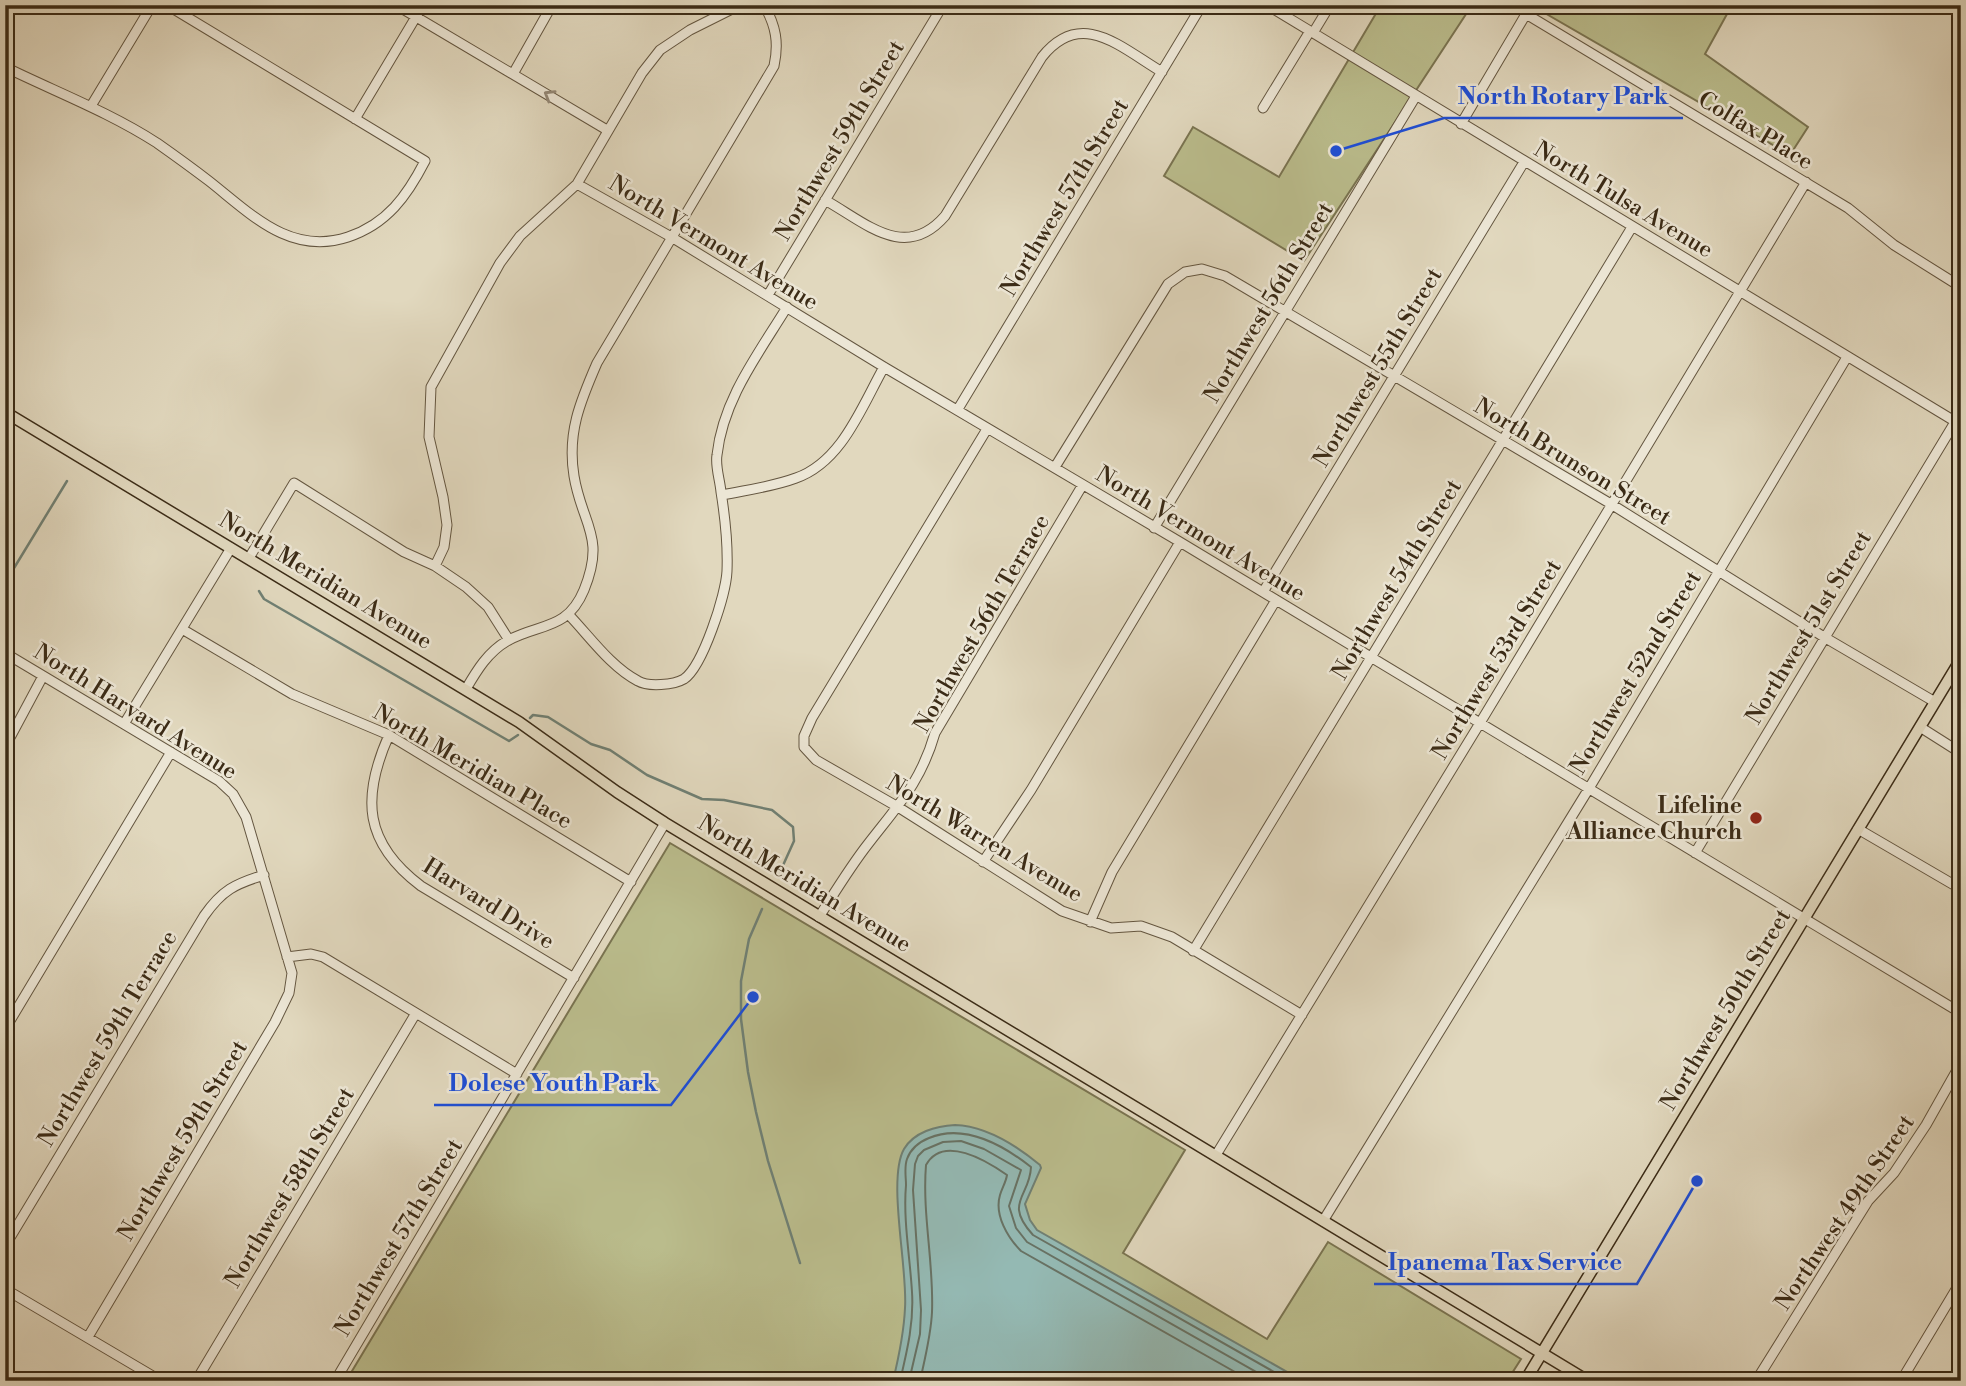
<svg xmlns="http://www.w3.org/2000/svg" width="1966" height="1386" viewBox="0 0 1966 1386" font-family="'Libre Bodoni',serif">
<style>
.green{fill:#babc8c;stroke:#7a7451;stroke-width:2}
.water{fill:#94b9b3;stroke:#708074;stroke-width:2}
.lines{fill:none;stroke-linecap:round;stroke-linejoin:round}
.shore{stroke:#687264;stroke-width:2}
.stream{stroke:#708074;stroke-width:2.5}
.minor-casing{stroke:#645640;stroke-width:11}
.major-casing{stroke:#3b2b16;stroke-width:13}
.minor{stroke:#ece6d5;stroke-width:9}
.major{stroke:#e1d8be;stroke-width:10}
.oneway{stroke:#948876}
.poi-dot{fill:#8f2418;stroke:#ece6d5;stroke-width:2.5}
.labels{text-anchor:middle;stroke-width:5;stroke-linejoin:round;paint-order:stroke}
.street-label{font-size:23px;fill:#3b2b16;stroke:#ece6d5}
.poi-label{font-size:23px;font-weight:bold;fill:#3b2b16;stroke:#ece6d5;text-anchor:end}
.leader{fill:none;stroke:#1d4ed8;stroke-width:2.5}
.callout-dot{fill:#1d4ed8;stroke:#ece6d5;stroke-width:2.5}
.callout-label{font-size:24px;text-anchor:middle;font-weight:bold;fill:#1d4ed8;stroke:#ece6d5;stroke-width:5;stroke-linejoin:round;paint-order:stroke}
</style>
<rect width="100%" height="100%" fill="#e1d8be"/>
<filter id="stains"><feTurbulence type="fractalNoise" baseFrequency=".00286" numOctaves="4"/><feColorMatrix values="0 0 0 0 .2 0 0 0 0 .09 0 0 0 0 .02 0 0 0 .5 -.17"/></filter>
<radialGradient id="worn" r=".72"><stop offset=".6" stop-color="#630" stop-opacity="0"/><stop offset="1" stop-color="#630" stop-opacity=".3"/></radialGradient>
<path class="green" d="M1381,5h91l-168,256 -140,-85 29,-49 86,50z
M1531,5h201l-27,49 103,73 -18,28z
M670,843l515,307 -62,103 144,86 61,-97 193,117 -14,22h-1161z"/>
<path class="water" d="M955,1125c30,1 62,21 85,40l1,3 -16,36 5,16 7,10 266,151h-410c6,-25 11,-49 12,-73 3,-39 -18,-129 -1,-159 10,-17 32,-23 51,-24z"/>
<g class="lines">
<path class="shore" d="M900,1381c7,-30 14,-58 12,-89 -2,-35 -9,-72 -6,-107 0,-8 -2,-18 1,-26 4,-11 12,-17 22,-21 36,-15 74,7 102,29 -1,30 -28,35 2,68l257,146
M909,1381l11,-47 1,-24 -8,-120 2,-26 3,-8 6,-6 19,-8 18,-1 23,8 37,21 -12,36 7,22 11,14 245,139
M920,1381c5,-23 11,-46 12,-69 2,-49 -10,-98 -6,-147 17,-31 61,-4 81,10 -1,7 -5,13 -7,20 -6,20 8,43 21,56l230,130"/>
<path class="stream" d="M259,591l5,8 245,142 9,-6
M5,612l6,-39 56,-92
M530,718l3,-3 15,2 43,27 19,6 37,25 55,24 22,1 48,10 21,17 1,14 -14,31
M762,909l-13,30 -8,42v38l7,53 8,40 12,49 32,102"/>
<g class="minor-casing">
<path id="minor" d="M396,5l211,125
M1267,5l694,420
M1313,33l17,-28
M5,67c51,25 104,45 152,76 17,12 35,25 52,38 42,33 81,75 139,56 39,-13 59,-41 77,-76l-258,-156
M513,74l39,-69
M91,106l61,-101
M1263,108l47,-77
M355,119l68,-114
M1461,124l65,-110 322,194 46,37 67,42
M577,184l96,54 211,129 296,175 781,471
M825,200c41,23 80,62 120,16l97,-159c39,-49 78,-10 120,15
M768,295l175,-290
M958,409l244,-404
M987,429l-175,289 -8,18v11l12,13 82,47 164,104 49,17 30,-2 31,11 130,78
M1055,467l113,-183 17,-12 17,-3 23,7 386,228 213,133 111,65
M722,495c24,-5 50,-8 74,-17 46,-16 66,-72 88,-111
M1154,528l262,-432
M249,558l45,-75 110,69 31,14 31,21 22,20 21,33
M435,566l9,-19 3,-22 -4,-28 -14,-60 2,-50 69,-124 20,-27 57,-52 65,-111 18,-23 30,-20 50,-25
M1263,592l261,-430
M569,615c21,22 42,52 69,66 10,6 36,4 46,-2 19,-13 42,-85 43,-108 1,-25 -2,-54 -6,-79 -1,-12 -6,-26 -4,-37 6,-56 42,-102 70,-148
M182,629l110,65 97,41 242,147
M5,653l214,128 14,13 13,23 46,156 -3,20 -14,29 -187,315
M466,689c11,-19 22,-37 41,-48 32,-18 60,-10 77,-51 22,-54 -2,-65 -10,-114 -7,-43 6,-74 23,-113l177,-297c5,-23 2,-40 -10,-61
M124,724l107,-176
M1920,727l41,26
M389,735c-28,63 -25,108 32,151l153,92
M5,747l38,-71
M1858,829l103,60
M1695,853l260,-431
M983,862l48,-72 149,-248
M819,917c16,-25 31,-50 49,-73 30,-39 53,-62 67,-111l147,-247
M1090,922l22,-50 164,-272
M1193,951l439,-724
M287,957l24,-3 12,3 194,117
M5,1029l166,-277
M1216,1155l264,-432 326,-541
M1323,1221l265,-431 259,-433
M5,1246l199,-330c18,-26 31,-32 60,-41
M5,1289l156,92
M196,1381l220,-368
M335,1381l330,-558
M1756,1381l112,-180 26,-28 32,-48 35,-62
M1901,1381l60,-100"/>
</g>
<g class="major-casing">
<path id="major" d="M5,412l514,310 98,70 48,31 923,558
M1525,1381l436,-722"/>
</g>
<use href="#minor" class="minor"/>
<use href="#major" class="major"/>
</g>
<defs><path id="oneway-chevron" d="M-2-3.5L2.5 0L-2 3.5" fill="none" stroke-width="1.6" stroke-linecap="round" stroke-linejoin="round" transform="scale(1.75)"/></defs>
<use class="oneway" href="#oneway-chevron" transform="translate(549 95) rotate(-149)"/>
<circle class="poi-dot" cx="1756" cy="818" r="7"/>
<g class="labels">
<g class="street-label">
<text transform="translate(1756 130) rotate(31)" y="8">Colfax Place</text>
<text transform="translate(839 140) rotate(-59)" y="8">Northwest 59th Street</text>
<text transform="translate(1064 197) rotate(-59)" y="8">Northwest 57th Street</text>
<text transform="translate(1624 199) rotate(31)" y="8">North Tulsa Avenue</text>
<text transform="translate(714 242) rotate(31)" y="8">North Vermont Avenue</text>
<text transform="translate(1268 302) rotate(-59)" y="8">Northwest 56th Street</text>
<text transform="translate(1377 367) rotate(-59)" y="8">Northwest 55th Street</text>
<text transform="translate(1573 461) rotate(31)" y="8">North Brunson Street</text>
<text transform="translate(1201 533) rotate(31)" y="8">North Vermont Avenue</text>
<text transform="translate(1396 579) rotate(-59)" y="8">Northwest 54th Street</text>
<text transform="translate(326 580) rotate(31)" y="8">North Meridian Avenue</text>
<text transform="translate(981 623) rotate(-60)" y="8">Northwest 56th Terrace</text>
<text transform="translate(1808 627) rotate(-59)" y="8">Northwest 51st Street</text>
<text transform="translate(1496 659) rotate(-59)" y="8">Northwest 53rd Street</text>
<text transform="translate(1635 672) rotate(-59)" y="8">Northwest 52nd Street</text>
<text transform="translate(136 711) rotate(32)" y="8">North Harvard Avenue</text>
<text transform="translate(473 766) rotate(30)" y="8">North Meridian Place</text>
<text transform="translate(985 838) rotate(31)" y="8">North Warren Avenue</text>
<text transform="translate(805 883) rotate(31)" y="8">North Meridian Avenue</text>
<text transform="translate(489 903) rotate(32)" y="8">Harvard Drive</text>
<text transform="translate(1725 1009) rotate(-59)" y="8">Northwest 50th Street</text>
<text transform="translate(107 1038) rotate(-59)" y="8">Northwest 59th Terrace</text>
<text transform="translate(182 1140) rotate(-59)" y="8">Northwest 59th Street</text>
<text transform="translate(289 1187) rotate(-59)" y="8">Northwest 58th Street</text>
<text transform="translate(1844 1212) rotate(-56)" y="8">Northwest 49th Street</text>
<text transform="translate(398 1237) rotate(-59)" y="8">Northwest 57th Street</text>
</g>
<g class="poi-label">
<text x="1742" y="813">Lifeline<tspan x="1742" dy="26">Alliance Church</tspan></text>
</g>
</g>
<path class="leader" d="M1336 151L1444 118H1683M753 997L671 1105H434M1697 1181L1637 1284H1374"/>
<g class="callout-dot">
<circle cx="1336" cy="151" r="7"/>
<circle cx="753" cy="997" r="7"/>
<circle cx="1697" cy="1181" r="7"/>
</g>
<g class="callout-label">
<text x="1563" y="104">North Rotary Park</text>
<text x="553" y="1091">Dolese Youth Park</text>
<text x="1505" y="1270">Ipanema Tax Service</text>
</g>
<rect width="1966" height="1386" fill="none" stroke="#e1d8be" stroke-width="28"/>
<rect x="7" y="7" width="1952" height="1372" fill="none" stroke="#3b2b16" stroke-width="3.5"/>
<rect x="14" y="14" width="1938" height="1358" fill="none" stroke="#3b2b16" stroke-width="2"/>
<rect width="100%" height="100%" filter="url(#stains)"/>
<rect width="100%" height="100%" fill="url(#worn)"/>
</svg>
